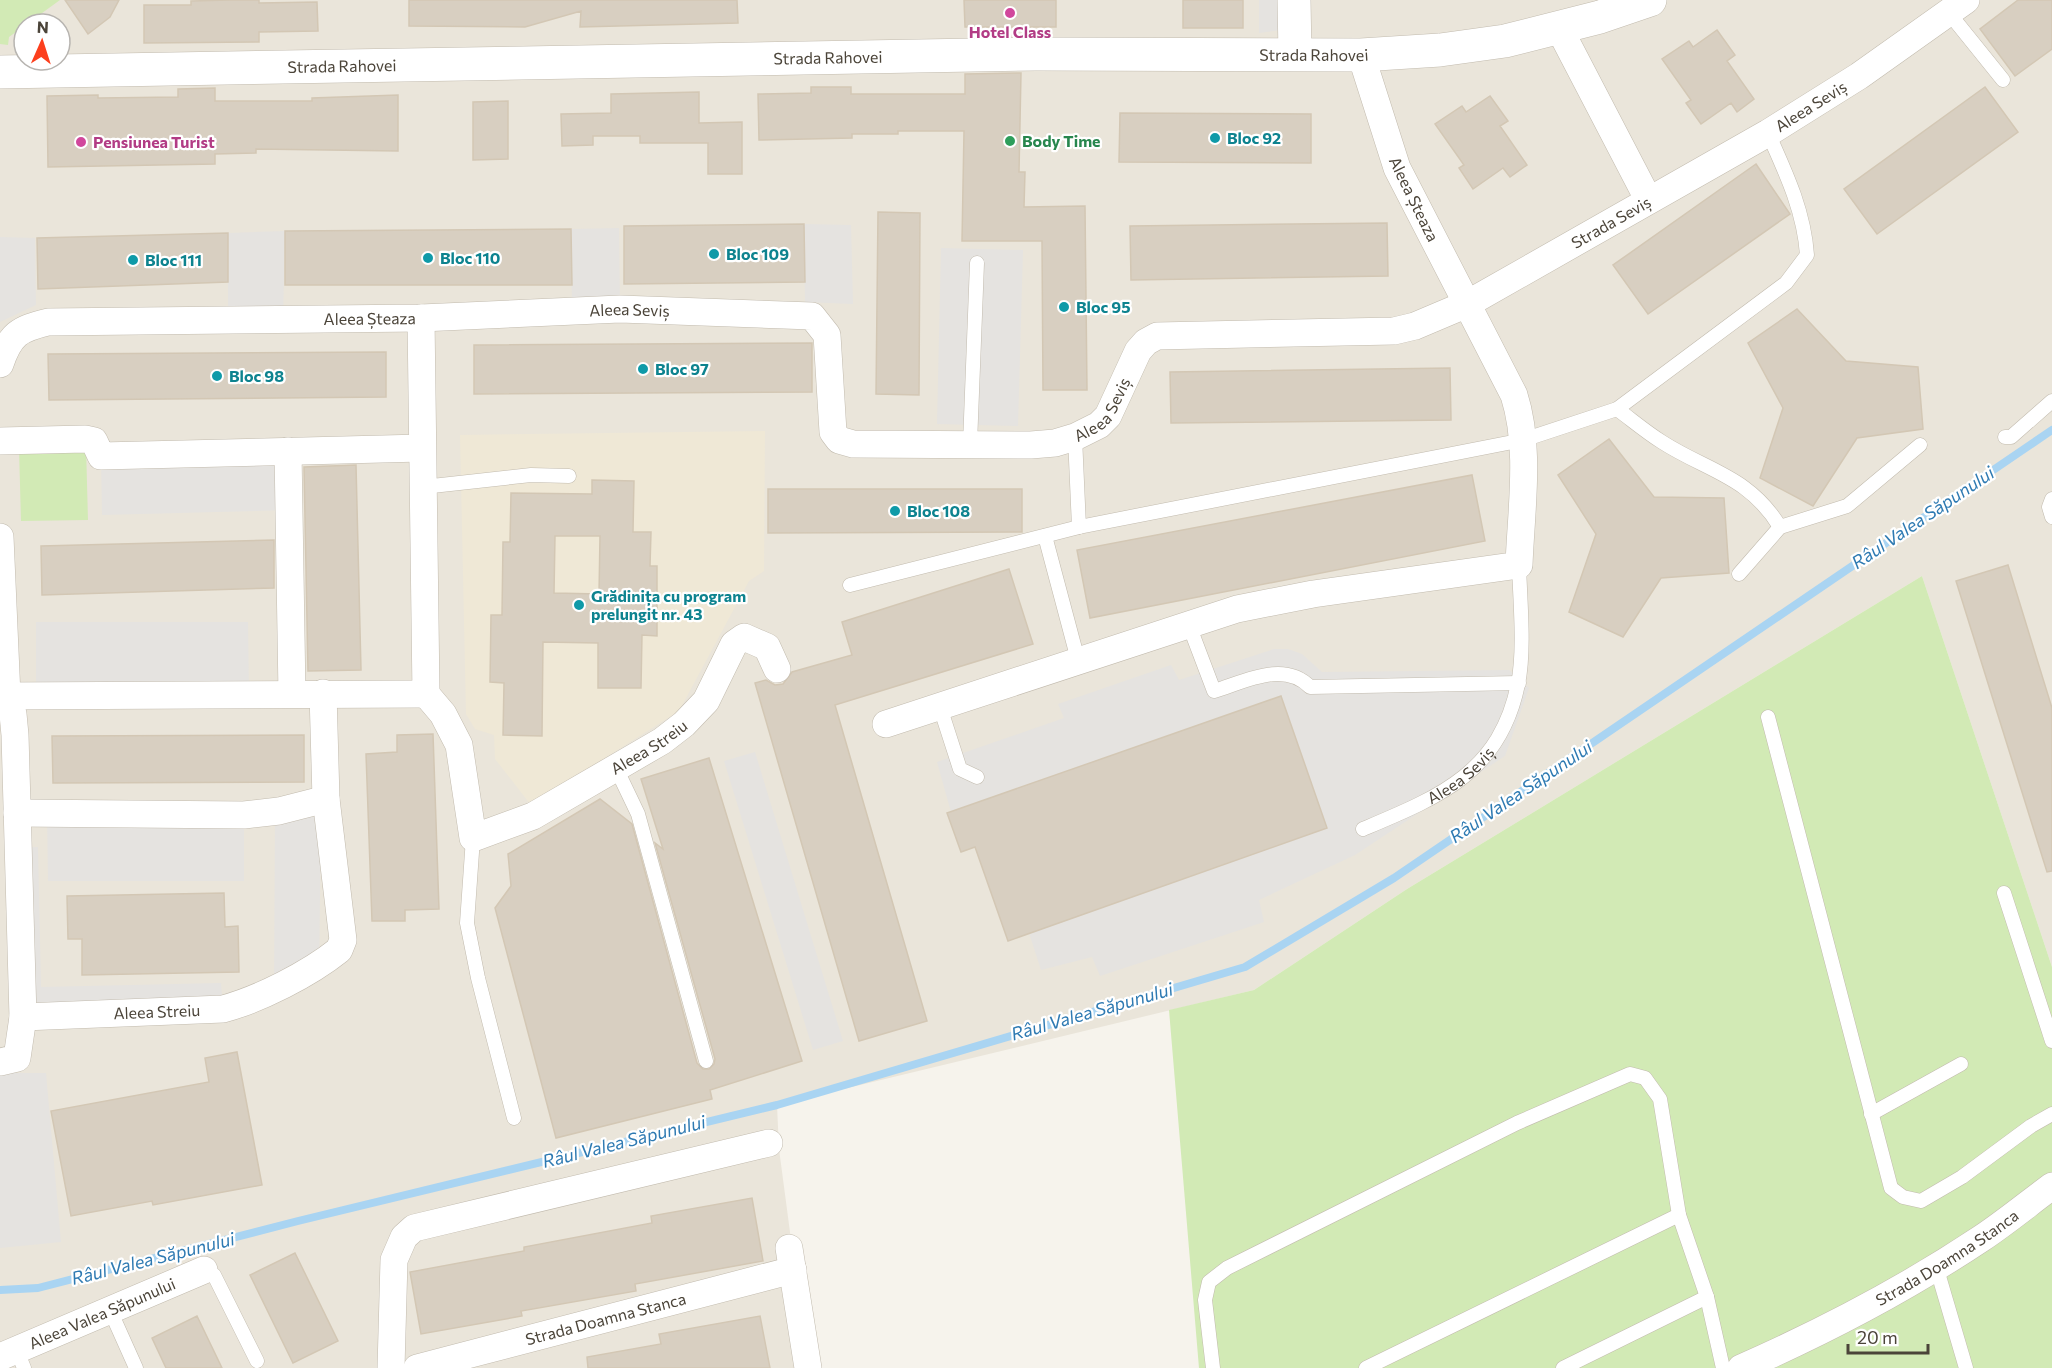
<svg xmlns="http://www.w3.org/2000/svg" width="2052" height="1368" viewBox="0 0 2052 1368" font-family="Commissioner,sans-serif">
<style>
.residential{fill:#eae5da;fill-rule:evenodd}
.education{fill:#efe8d6}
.green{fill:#d2eab5}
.parking{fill:#e5e3e0}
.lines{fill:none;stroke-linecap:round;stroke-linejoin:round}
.stream{stroke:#a9d4f2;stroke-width:8}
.building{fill:#d8cfc1;stroke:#d3c7b4;stroke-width:1.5;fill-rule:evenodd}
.service-casing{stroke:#c2bbae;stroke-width:15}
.minor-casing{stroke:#c2bbae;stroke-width:28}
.tertiary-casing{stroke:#c2bbae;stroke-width:34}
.service{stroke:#fff;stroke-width:14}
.minor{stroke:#fff;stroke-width:27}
.tertiary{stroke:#fff;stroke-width:33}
.hotel-dot{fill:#d1479c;stroke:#fff;stroke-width:2}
.culture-dot{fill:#0f9aa8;stroke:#fff;stroke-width:2}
.leisure-dot{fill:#2e9e5b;stroke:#fff;stroke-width:2}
.labels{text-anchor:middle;stroke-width:4.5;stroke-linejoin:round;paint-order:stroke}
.hotel-label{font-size:16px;font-weight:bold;fill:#b23c85;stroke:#fff}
.street-label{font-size:16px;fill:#4b4439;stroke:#fff}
.culture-label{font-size:16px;font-weight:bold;fill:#0d838f;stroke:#fff;text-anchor:start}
.leisure-label{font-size:16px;font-weight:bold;fill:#27864d;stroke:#fff;text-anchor:start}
.water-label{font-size:18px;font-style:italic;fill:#2e7ab2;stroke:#fff}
</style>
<rect width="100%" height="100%" fill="#f6f3ec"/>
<path class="residential" d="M0,0h2052v967l-130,-391 -515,313 -153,101 -477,115 2,44 29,219h-808zM24,24h36v36h-36z"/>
<path class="education" d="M765,431l-1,140 -15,10 -70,130 -148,94 -36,-46 -1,-24 -19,-6 -9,-15 -6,-279z"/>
<path class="green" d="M0,0h60l-51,37 -1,8 -8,-1z
M86,446l2,74 -67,1 -2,-73z
M1922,576l130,391v401h-853l-30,-358 85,-20 153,-101z"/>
<path class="parking" d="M1259,0h22v30l-22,3z
M804,224l47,1 2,79 -48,-2z
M619,228l1,81h-48l-1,-80z
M285,231l-2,89h-55v-87z
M0,237l35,1 1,67 -36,17z
M941,248l82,2 -5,176 -81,-2z
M288,451l1,59 -187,5 -1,-59z
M36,622h212l1,72 -213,1z
M1274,649h14l14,5 20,18 187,-2 20,18 -24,68 -150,99 -96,45 5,22 -164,54 -8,-19 -51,13 -12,-37 298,-105 -46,-132 -330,116 -14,-50 127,-44 -6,-14 113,-39 8,15z
M755,752l88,289 -30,9 -89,-289z
M47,813l197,2v66h-196z
M275,817h46l-2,160 -45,17z
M38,847l3,140 180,-4 2,26 -200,8 -5,-169z
M0,1073h46l15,169 -61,6z"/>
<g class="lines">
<path class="stream" d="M0,1290l38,-2 260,-67 479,-116 468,-138 149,-89 658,-448"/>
</g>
<path class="building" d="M65,0h54l-9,17 -22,17z
M230,0h29v3l58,-1 1,29 -59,1v10l-115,1v-38h47v-4z
M409,0h328l1,23 -158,4 1,-16 -56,16 -116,-1z
M964,0h92v27h-91z
M1183,0h60v28h-60z
M2018,0h34v49l-37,27 -35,-47z
M1717,30l18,25 -8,6 27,38 -17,13 -6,-9 -30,21 -15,-21 5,-3 -29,-41 27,-18 4,6z
M1021,73l-2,99h6l-1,35 61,-1 2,184h-44l-1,-149h-80l2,-110h-66v3h-46v4l-93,2 -1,-46 53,-1v-6h40v7h114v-20z
M1985,87l33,45 -141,102 -33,-45z
M215,88v13h97v-3l86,-3v56l-142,-2v4l-41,1v10l-167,3 -1,-71 51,-1v3l80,-1v-8z
M699,92v31l43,-1v52h-34v-31h-68v-7h-47v9l-31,1 -1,-32 50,-1v-19z
M1490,96l18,25 -8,5 27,39 -17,12 -7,-9 -30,21 -14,-21 5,-3 -29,-41 27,-18 4,6z
M508,101v58l-35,1v-58z
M1120,113l191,1v49l-192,-1z
M1756,164l34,50 -142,100 -35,-49z
M878,212l42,1 -1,182 -43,-1z
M1387,223l1,53 -257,4 -1,-54z
M804,224l1,58 -181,2v-58z
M571,229l1,56h-287v-54z
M228,233v49l-190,7 -1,-51z
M1797,309l49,52 72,6 5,62 -66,9 -44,68 -53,-28 23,-70 -35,-65z
M812,343v49l-338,2v-49z
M386,352v45l-337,3 -1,-46z
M1450,368l1,52 -280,3 -1,-51z
M1609,439l45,58 70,1 5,75 -68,5 -38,59 -54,-25 27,-78 -38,-59z
M356,465l5,205 -53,1 -4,-204z
M1472,475l13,66 -395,77 -13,-68z
M592,480l42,1 -1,51h18l-1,34h7v70l-15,-1 -1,53h-43v-45l-55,-1 -1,94 -39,-1 1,-52 -14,-1 1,-67h11l1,-73h7l1,-49 81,1zM555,536h45l-1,58 -45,-1z
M768,489h254v43l-254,1z
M274,540v48l-232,7 -1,-49z
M2008,565l44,143v163l-5,1 -91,-291z
M1009,569l24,75 -198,61 92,316 -68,20 -104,-358 11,-3 9,5 8,-1 9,-12 60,-17 -10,-33z
M1281,696l46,132 -319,113 -33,-94 -14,5 -14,-39z
M433,734l6,175 -34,1v11h-33l-6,-167 31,-2v-17z
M304,735v47l-251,1 -1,-47z
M709,758l93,303 -92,29 2,9 -156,39 -61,-230 16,-22 -3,-32 92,-55 32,25 65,239 6,6h6l5,-5 1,-5 -60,-216 8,6 -22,-70z
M224,893l1,34 13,-1 1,46 -157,3v-36h-14l-1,-43z
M237,1052l25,133 -109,20 -1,-4 -81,15 -20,-105 158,-29 -4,-24z
M752,1198l11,63 -128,23 1,7 -115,20 1,5 -101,18 -11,-62 114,-21v-4l128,-24 -1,-7z
M295,1253l43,88 -45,22 -43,-88z
M197,1316l25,52h-56l-14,-30z
M760,1316l10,52h-182l-1,-11 74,-13 -2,-10z"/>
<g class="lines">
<g class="service-casing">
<g id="service">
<path d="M1949,13l54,67"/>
<path d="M1617,409c15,11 29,23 45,33 45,29 87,34 118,85"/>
<path d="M1075,437l4,90"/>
<path d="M2005,437h6l41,-36"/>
<path d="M970,444l7,-181"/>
<path d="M423,487l108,-12 38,1"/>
<path d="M2052,499l-3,8 3,10"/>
<path d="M1045,536l33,124"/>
<path d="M1739,574l41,-47 67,-21 73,-61"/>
<path d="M850,585l229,-58 444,-87 94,-31 169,-126 21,-28c-3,-44 -21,-82 -39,-122"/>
<path d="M1189,625l25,66c30,-9 70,-31 96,-4l209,-4"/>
<path d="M940,707l20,62 17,8"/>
<path d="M1768,717l123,471 12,9 18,4 41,-24 69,-51 21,-12"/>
<path d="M616,768l22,46 68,247"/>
<path id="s1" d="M1363,829c76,-32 137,-56 155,-145 7,-34 2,-84 1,-119"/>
<path d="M473,838l-6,85 11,55 36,140"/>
<path d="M2004,893l48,148"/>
<path d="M1871,1114l90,-50"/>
<path d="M1936,1266l30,102"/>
<path d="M204,1270l10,5 43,86"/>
<path d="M110,1310l26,58"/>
<path d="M17,1351l7,17"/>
<path d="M1213,1368l-8,-68 4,-18 18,-14 290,-145 113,-49 15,4 15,21 19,116 28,82 16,71"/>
<path d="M1366,1368l313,-153"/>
<path d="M1563,1368l144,-71"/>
</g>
</g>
<g class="minor-casing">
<g id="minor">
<path d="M1559,28l89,171"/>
<path d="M421,318l5,376"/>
<path id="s2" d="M0,364c10,-30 19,-35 48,-42l373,-4 199,-9 192,7 15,19 6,97 6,8 14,4 178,1 24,-2 20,-6 24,-12 9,-9 30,-65 8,-9 11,-6 237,-5 21,-5 52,-22 301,-171 91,-57 107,-76"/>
<path d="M0,441l85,-2 9,2 7,15 321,-8"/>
<path d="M288,451l4,243"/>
<path d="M0,537l7,159 6,18 2,21 8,282 -6,41 -17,4"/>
<path id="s3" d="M426,694l17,20 16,31 14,93 60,-22 129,-75 22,-17 22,-23 28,-57 10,-7 23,10 10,22"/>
<path d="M0,696l426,-2"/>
<path d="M886,724l351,-115 76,-15 206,-29c2,-55 12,-117 -5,-170l-117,-227 -36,-113"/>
<path d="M17,813l227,2 35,-4 47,-12"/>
<path id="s4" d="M23,1017l200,-8c37,-10 86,-35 116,-59l4,-10 -17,-141 -3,-106"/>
<path d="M789,1248l19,120"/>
<path id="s5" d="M0,1357l204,-87"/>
<path d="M391,1368l3,-108 10,-23 10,-9 355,-85"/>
<path id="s6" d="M417,1368l376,-98"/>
<path id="s7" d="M1741,1368c82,-36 166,-80 241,-130 24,-16 47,-35 70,-52"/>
</g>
</g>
<g class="tertiary-casing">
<g id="tertiary">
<path d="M1294,0l1,54"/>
<path id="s8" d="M0,72l1036,-18 325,1 79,-5 65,-9 95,-24 50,-17"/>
</g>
</g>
<use href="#service" class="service"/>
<use href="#minor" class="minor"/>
<use href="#tertiary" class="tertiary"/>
</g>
<g class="hotel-dot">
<circle cx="1010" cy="13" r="6"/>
<circle cx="81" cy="142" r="6"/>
</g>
<g class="culture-dot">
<circle cx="1215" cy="138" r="6"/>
<circle cx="714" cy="254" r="6"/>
<circle cx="428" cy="258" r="6"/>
<circle cx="133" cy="260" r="6"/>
<circle cx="1064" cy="307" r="6"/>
<circle cx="643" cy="369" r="6"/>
<circle cx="217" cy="376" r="6"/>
<circle cx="895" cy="511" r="6"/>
<circle cx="579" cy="605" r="6"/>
</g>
<circle class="leisure-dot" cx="1010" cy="141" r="6"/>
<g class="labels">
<g class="hotel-label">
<text x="1010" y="38">Hotel Class</text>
<text x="93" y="148" text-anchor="start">Pensiunea Turist</text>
</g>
<g class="street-label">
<text dy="6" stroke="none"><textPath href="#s8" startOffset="1314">Strada Rahovei</textPath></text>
<text dy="6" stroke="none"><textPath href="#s8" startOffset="828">Strada Rahovei</textPath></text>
<text dy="6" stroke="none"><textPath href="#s8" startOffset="342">Strada Rahovei</textPath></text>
<text dy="6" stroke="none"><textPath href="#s2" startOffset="2049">Aleea Seviș</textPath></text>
<text transform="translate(1414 199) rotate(64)" y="6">Aleea Șteaza</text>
<text dy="6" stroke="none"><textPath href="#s2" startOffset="1818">Strada Seviș</textPath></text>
<text dy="6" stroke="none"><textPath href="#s2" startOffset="650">Aleea Seviș</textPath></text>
<text dy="6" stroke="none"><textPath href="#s2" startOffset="390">Aleea Șteaza</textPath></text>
<text dy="6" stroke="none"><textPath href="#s2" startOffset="1242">Aleea Seviș</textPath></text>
<text dy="6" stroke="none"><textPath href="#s3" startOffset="354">Aleea Streiu</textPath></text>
<text dy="6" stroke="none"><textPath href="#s1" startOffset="112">Aleea Seviș</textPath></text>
<text dy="6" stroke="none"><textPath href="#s4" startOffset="134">Aleea Streiu</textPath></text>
<text dy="6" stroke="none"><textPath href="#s7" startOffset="234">Strada Doamna Stanca</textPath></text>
<text dy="6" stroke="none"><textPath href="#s5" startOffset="111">Aleea Valea Săpunului</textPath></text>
<text dy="6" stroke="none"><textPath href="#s6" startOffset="195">Strada Doamna Stanca</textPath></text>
</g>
<g class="culture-label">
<text x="1227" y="144">Bloc 92</text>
<text x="726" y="260">Bloc 109</text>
<text x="440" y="264">Bloc 110</text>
<text x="145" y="266">Bloc 111</text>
<text x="1076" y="313">Bloc 95</text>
<text x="655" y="375">Bloc 97</text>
<text x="229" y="382">Bloc 98</text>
<text x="907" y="517">Bloc 108</text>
<text x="591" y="602">Grădinița cu program<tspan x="591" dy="18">prelungit nr. 43</tspan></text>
</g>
<g class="leisure-label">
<text x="1022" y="147">Body Time</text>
</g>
<g class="water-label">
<text transform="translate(1923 518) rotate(-34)" y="6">Râul Valea Săpunului</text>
<text transform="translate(1521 792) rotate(-34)" y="6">Râul Valea Săpunului</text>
<text transform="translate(1092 1012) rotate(-16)" y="6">Râul Valea Săpunului</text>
<text transform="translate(624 1142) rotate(-14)" y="6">Râul Valea Săpunului</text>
<text transform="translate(153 1259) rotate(-14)" y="6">Râul Valea Săpunului</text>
</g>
</g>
<g transform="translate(42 42) rotate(3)"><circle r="28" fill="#ffffff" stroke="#b7b4b0" stroke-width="1.5"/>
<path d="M0-4.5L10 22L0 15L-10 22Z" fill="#fc3f1d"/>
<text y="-9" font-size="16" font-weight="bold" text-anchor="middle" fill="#4b4439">N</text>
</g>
<path d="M1848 1344v9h80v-9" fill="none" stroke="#4b4439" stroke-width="3"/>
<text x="1857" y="1344" font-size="18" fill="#4b4439" stroke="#ffffff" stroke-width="4.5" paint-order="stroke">20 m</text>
</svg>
